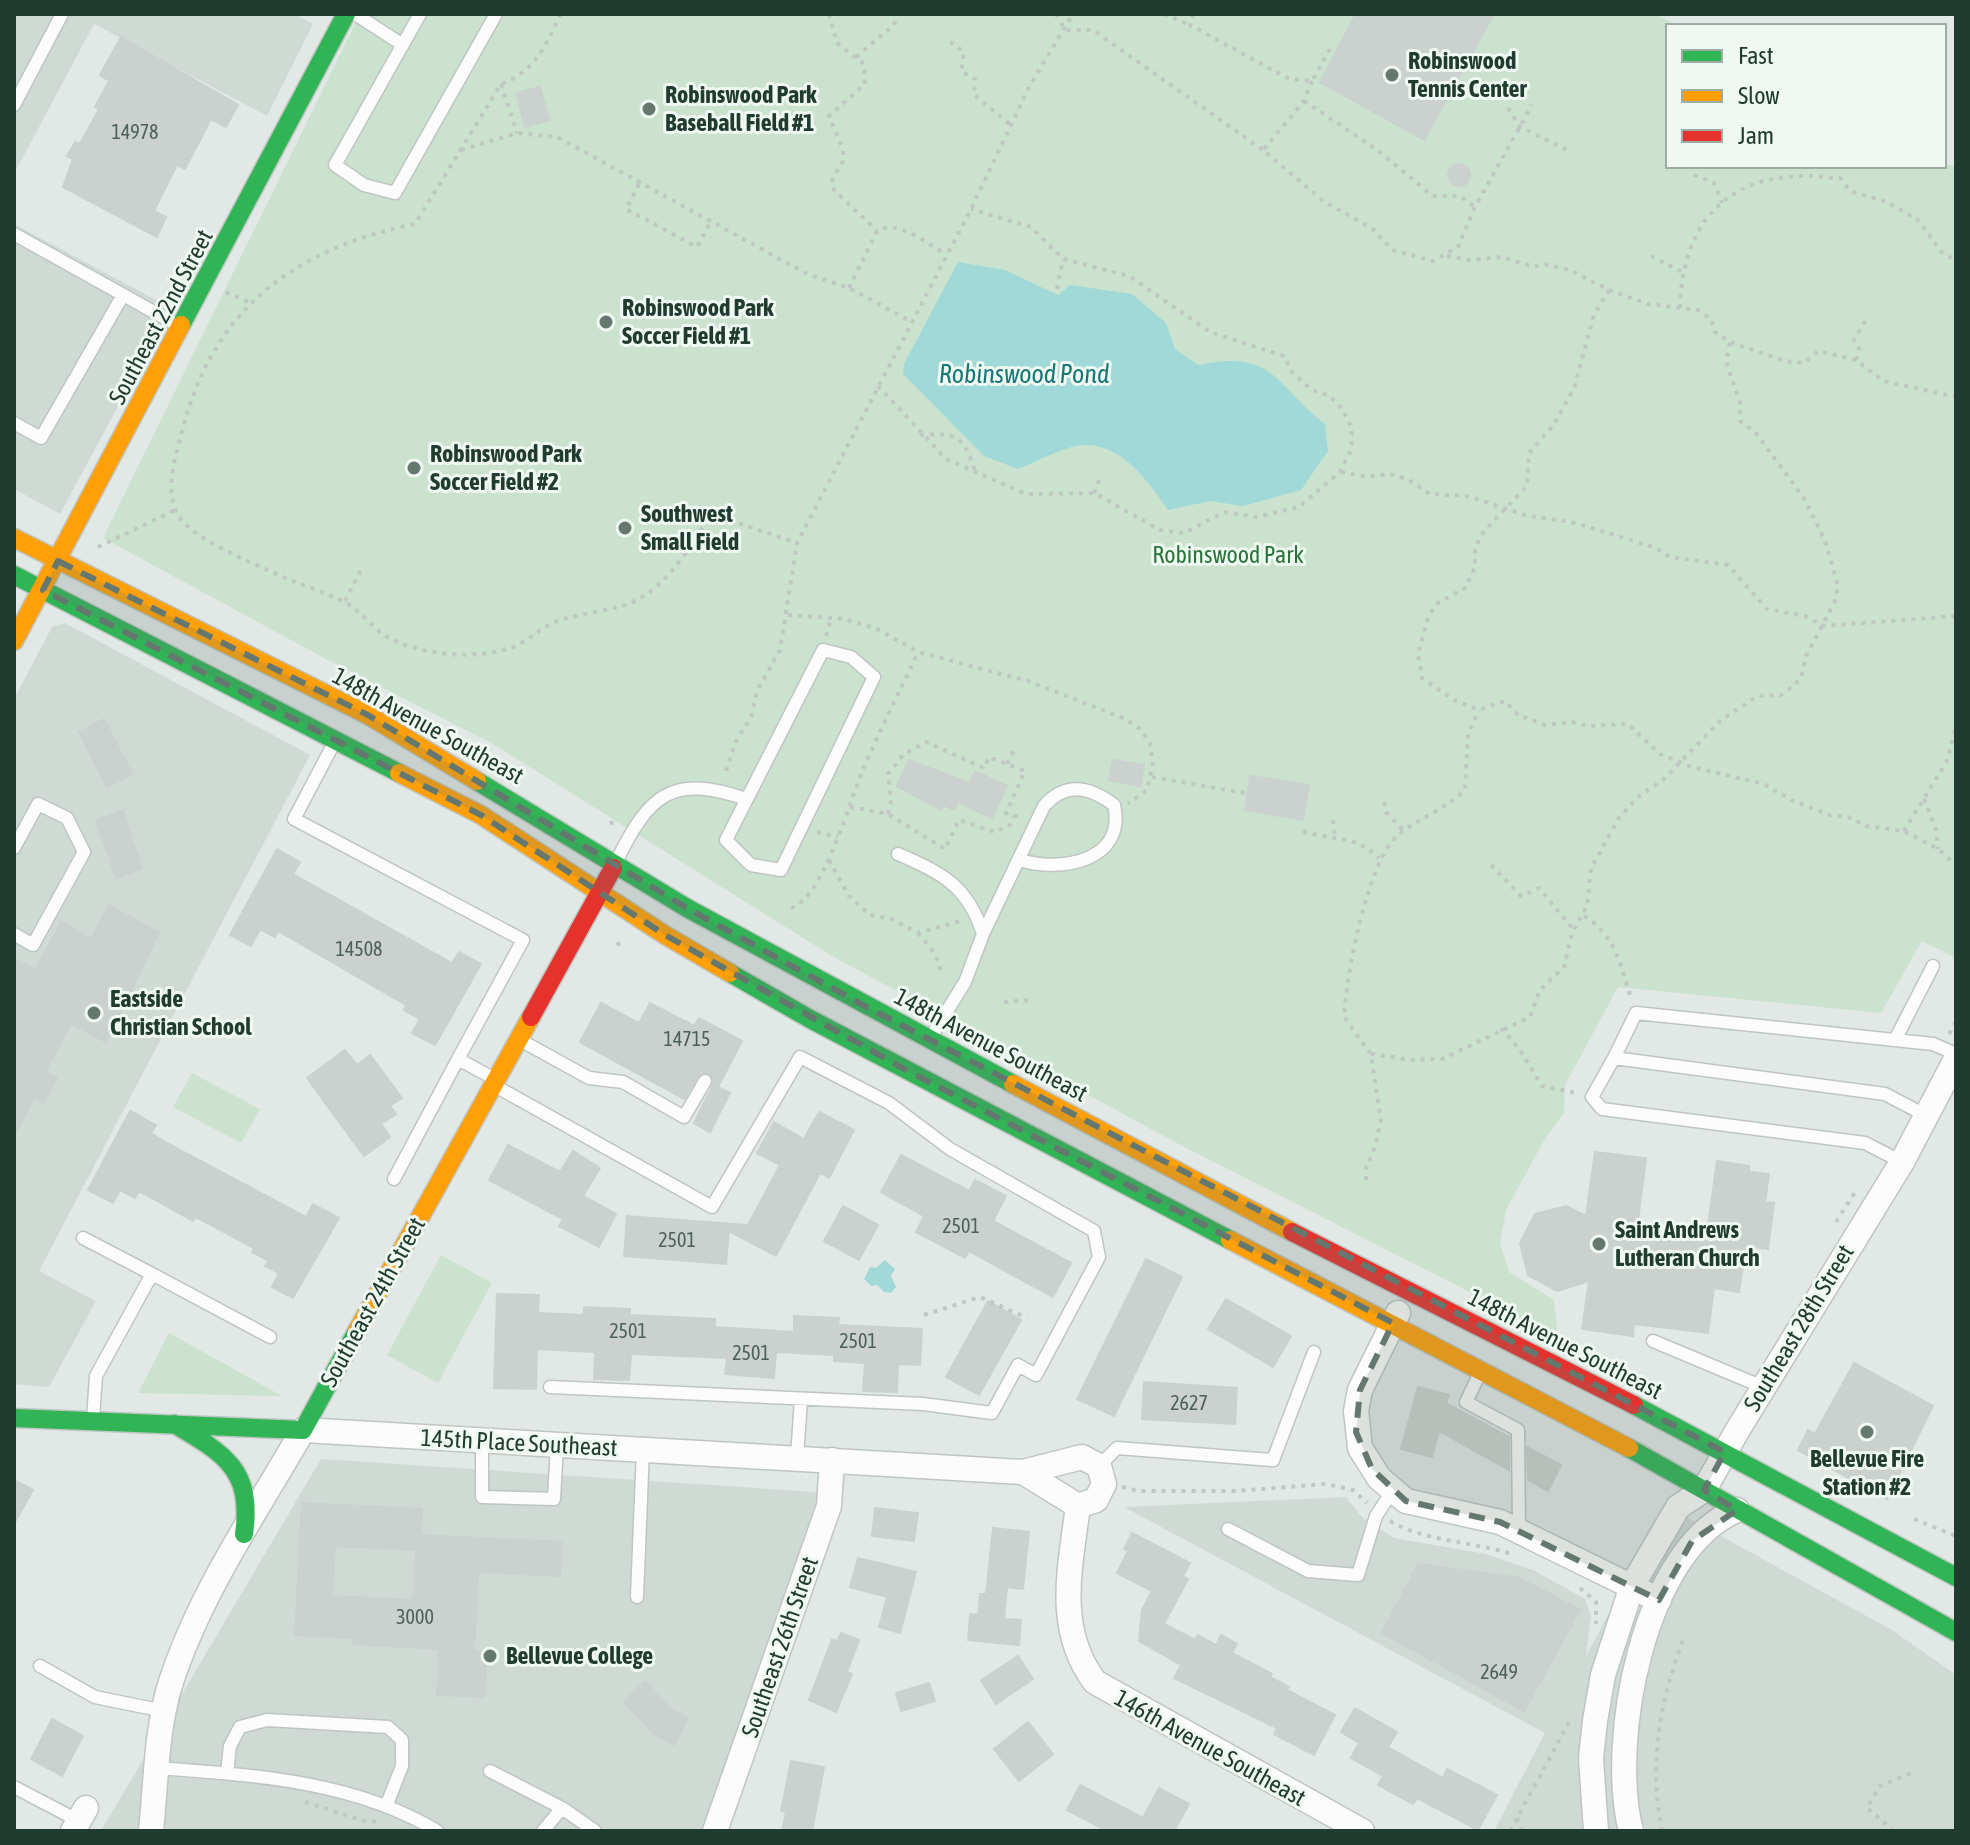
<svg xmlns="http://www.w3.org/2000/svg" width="1970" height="1845" viewBox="0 0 1970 1845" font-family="'Asap Condensed',sans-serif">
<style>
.built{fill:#cfdad4}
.green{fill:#cae2ce}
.water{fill:#a0d9d8}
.building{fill:#cbd1ce;stroke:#cbd1ce;stroke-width:2;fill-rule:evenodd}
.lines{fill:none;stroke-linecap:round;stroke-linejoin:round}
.lane-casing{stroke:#bfc5c2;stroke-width:15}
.street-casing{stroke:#bfc5c2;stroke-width:27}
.fast-casing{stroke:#bec6c2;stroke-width:21}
.slow-casing{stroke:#bec6c2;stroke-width:21}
.jam-casing{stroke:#bec6c2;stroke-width:21}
.path{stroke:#bfc8c3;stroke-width:4;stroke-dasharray:4 6;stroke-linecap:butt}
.lane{stroke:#fbfcfb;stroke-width:12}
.street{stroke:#fbfcfb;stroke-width:24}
.fast{stroke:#30b455;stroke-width:18}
.slow{stroke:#ff9f0a;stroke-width:18}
.jam{stroke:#e5322d;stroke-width:18}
.marked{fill:#64786f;fill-opacity:0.2;stroke:#64786f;stroke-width:6;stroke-dasharray:16 10;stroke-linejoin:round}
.poi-dot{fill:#64786f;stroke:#f0f8f2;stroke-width:3}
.labels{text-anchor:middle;stroke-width:6;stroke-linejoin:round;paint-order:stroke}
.number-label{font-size:20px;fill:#4c6158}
.poi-label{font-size:24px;font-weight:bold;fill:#203b30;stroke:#f0f8f2;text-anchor:start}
.street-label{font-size:24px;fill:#203b30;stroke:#f0f8f2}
.park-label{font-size:24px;fill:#29743a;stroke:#f0f8f2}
.water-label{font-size:26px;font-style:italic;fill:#187879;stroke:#f0f8f2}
</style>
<rect width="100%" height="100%" fill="#e2e8e5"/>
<path class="built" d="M14,14h281l18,10 -46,92 -173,-92 -80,150z
M14,224l157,84 -111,206 -46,-25z
M65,623l245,132 -271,516 57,30 -47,86 -35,-3v-685l38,-72z
M321,1459l509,34 -115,338h-614z
M1346,1497l16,20 32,21 92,16 49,17 50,28 6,17 -5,40 80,-150 226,124 64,45v156h-462l51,-98 -421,-226z"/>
<path class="green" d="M360,14h1295l23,12h-10v140h276v-4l12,6v790l-34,-17 -41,72 -263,-26 -53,98 -1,28 -21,29 -37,68 -6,33 9,29 45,28 4,37 -385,-196 -341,-185 -339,-212 -169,-86 -221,-120z
M192,1073l68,36 -19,34 -68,-36z
M441,1255l51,28 -54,100 -51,-28z
M169,1333l113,63 -144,-3z"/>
<path class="water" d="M958,262l47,8 53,25 12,-10 62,9 34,29 9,26 23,16c77,-16 74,18 127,59l3,27 -27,39 -58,16 -33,-5 -42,9c-20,-29 -50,-72 -92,-64 -19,4 -40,16 -58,23l-34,-13 -81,-82 1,-10z
M885,1260l10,9 -4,7 5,11 -5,6 -7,-1 -7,-7 -6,1 -7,-7 6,-12 6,1z"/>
<path class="building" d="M1356,14h138l-70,126 -104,-58z
M121,37l117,68 -12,22 -15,-8 -26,50 -8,-4 -23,46 12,6 -9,20 -94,-50 10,-28 -6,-3 8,-14 5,2 19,-35 -4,-2 14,-26 -9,-6z
M540,87l9,33 -24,7 -9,-34z
M1448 175a11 11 0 1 1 22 0a11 11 0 1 1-22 0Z
M104,719l28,55 -25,13 -28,-55z
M909,760l60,23 6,-12 32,15 -15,32 -34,-16 -4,8 -10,-5 -3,5 -44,-24z
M1113,760l31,5 -4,21 -31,-6z
M1250,776l59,9 -6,35 -58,-10z
M123,811l19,58 -26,9 -20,-58z
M277,849l23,13 -7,12 159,89 7,-11 22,12 -46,81 -23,-12 8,-14 -16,-9 2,-5 -128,-74 -3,6 -15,-8 -9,17 -21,-11z
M109,905l50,28 -53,109 -35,-19 -26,49 12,6 -13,25 -10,-5 -20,37v-176l21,11 27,-48 29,17z
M601,1003l38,20 11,-20 44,23 5,-8 43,23 -24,46 12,6 -20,39 -16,-9 19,-38 -3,-11h-10l-16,25 -104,-57z
M345,1050l12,15 13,-10 32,43 -12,8 6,8 -15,10 9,13 -26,19 -57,-78z
M130,1111l26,14 -5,8 14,9 141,75 7,-13 26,14 -46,80 -21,-11 7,-14 -14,-7 4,-5 -17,-9 2,-4 -58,-31 -3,4 -54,-30 -4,7 -15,-8 -7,13 -25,-13z
M819,1112l35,18 -25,48 -9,-5 -44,83 -47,-25 -3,33 -102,-8 3,-40 121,9 32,-60 -23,-12 17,-31 30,17z
M508,1145l52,27 13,-21 27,17 -17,28 33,18 -17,33 -40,-21 4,-7 -74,-39z
M1595,1152l51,6 -9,70 53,7v-5l17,2 10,-71 32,5v6l20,2 -4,28 9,1 -6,46 -22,-3 -7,46 -25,-4 -6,45 -74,-9 -1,12 -51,-7 7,-48 -32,10 -29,-16 -8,-32 15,-29 31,-8 20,10z
M901,1155l68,36 6,-11 31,16 -13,25 78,42 -18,34 -84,-46 -4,7 -49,-26 8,-16 -43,-24z
M843,1206l35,19 -19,35 -35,-19z
M1146,1259l36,18 -68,139 -37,-17z
M497,1294l42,1 -1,18 46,2v-8l46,2v6l85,4v8l79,5v-16l45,2 -1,7 84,4 -2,36 -22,-1 -1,28 -34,-1 2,-28 -31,-2v-6l-58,-3 -2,26 -49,-4 2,-16 -96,-4 -2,26 -35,-1 1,-27 -58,-3 -1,40 -42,-1z
M1226,1299l65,37 -18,31 -65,-38z
M988,1301l33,19 -42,75 -33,-18z
M1854,1363l79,43 -46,93 -89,-49 10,-20 7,4z
M1144,1382l93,6 -2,36 -93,-5z
M1418,1387l31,8 -3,8 63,34v33l-70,-39 -7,26 -31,-8z
M1527,1447l34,18 -13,26 -20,-11z
M14,1480l19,10 -19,34z
M302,1503l120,6 -2,26 142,7 -2,34 -82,-4 -4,79 13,1 -3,45 -47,-2 2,-46 -86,-5v-6l-58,-3zM335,1546l81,4 -3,50 -81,-4z
M875,1508l43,5 -4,28 -42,-5z
M993,1528l36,4 -6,57 -16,-2 -3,32 17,1 -2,25 -51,-5 2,-26 8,1 2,-21h6z
M1132,1533l58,30 -7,13 5,3 -24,45 31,16 3,-5 18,10 5,-10 16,9 -5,9 40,21 -2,3 19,10 -2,3 48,25 -21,40 -40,-21 3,-6 -103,-50 7,-13 -42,-24 3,-31 10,-19 -35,-18 11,-22 -4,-2z
M858,1558l58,14 -16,61 -21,-6 8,-30 -37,-10z
M1418,1564l102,14 60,32 -56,101 -142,-78z
M841,1633l18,7 -12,32 5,2 -16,38 -27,-12 23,-61 5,2z
M1018,1656l15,23 -37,25 -15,-24z
M645,1681l27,29 16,8 -14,27 -20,-11 -30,-32z
M929,1683l6,18 -34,10 -5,-18z
M1355,1708l42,24 -9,15 55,31 4,-9 50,26 -19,35 -61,-32 -4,6 -35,-19 5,-9 -32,-18 8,-15 -18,-11z
M52,1719l31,17 -21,40 -31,-17z
M1028,1722l25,32 -34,27 -25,-32z
M791,1761l33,6 -12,64h-30l4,-19 -5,-1z
M1080,1785l63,33 16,-30 30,16 -15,27h-67l-40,-21z"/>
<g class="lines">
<g class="lane-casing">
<path id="lane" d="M355,14l48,31
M420,14l-85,151 29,20 31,8 101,-179
M14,105l48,-91
M14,234l165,92
M14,423l27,15 82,-143
M823,650l28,7 23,20 -93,193 -30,-5 -25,-25z
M334,743l-40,76 229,121 -65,119
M14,848l24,-44 29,14 17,34 -51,93 -19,-11
M898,854c44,19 70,32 85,80
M616,862c33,-67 55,-89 130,-63
M931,1037l34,-55 18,-48 61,-128c22,-25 46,-19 70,-1 13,56 -54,68 -94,55
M520,1040l69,38 34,4 61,35 21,-36
M1895,1040l38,-74
M1614,1058l22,-45 297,31 23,10
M497,1087l215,120 88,-150 89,46 61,46 144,82 5,26 -63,118 -18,-10 -26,48 -69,-9 -373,-17
M1902,1162l-37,-19 -263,-34 -10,-12 22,-39 271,36 40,21
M394,1179l64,-120 35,19
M83,1238l69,36 -56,102 -3,43
M152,1274l118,63
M1653,1341l110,46
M1479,1375l-13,27 52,28 1,100
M482,1443v54l72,2 3,-54
M797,1457l4,-58
M1099,1466l18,-18 156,12 41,-108
M1228,1529l80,42 50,4 18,-59 17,-26
M637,1597l6,-148
M40,1666l55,31 69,14
M158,1768c95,7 196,13 279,63
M490,1771l72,37 33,23
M227,1773l3,-27 10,-19 27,-7 121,7 14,13v26l-15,38
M14,1787l65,34
M543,1831l19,-23"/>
</g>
<g class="street-casing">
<path id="street" d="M1398,1313l-38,77 -4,21 4,37 19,30 27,23 94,21 159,78
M1078,1506c-8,62 -23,123 17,176l267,149
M73,1831l13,-23
M151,1831c5,-47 5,-100 19,-146 29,-91 86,-173 133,-255l720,42 59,-15 17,9 5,18 -8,16 -18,6 -55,-34
M715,1831l114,-325 3,-46
M1596,1831l-5,-73 4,-37 8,-46 29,-89 46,-79 26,-17 33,-59 165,-269 54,-103
M1631,1831c-23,-89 12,-282 106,-321"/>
</g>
<g class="fast-casing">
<path id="fast" d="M181,325l165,-311
M14,575l385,198
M477,781l210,127 326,176
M730,973l80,46 420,221
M1634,1405l322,172
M14,1418l289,12 54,-99
M174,1424c51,30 79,46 70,110
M1629,1448l327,184"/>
</g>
<g class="slow-casing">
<path id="slow" d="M14,538l354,177 109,66
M14,641l167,-316
M399,773l82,42 184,120 65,38
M1013,1084l279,148
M1230,1240l399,208
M357,1331l174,-314"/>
</g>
<g class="jam-casing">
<path id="jam" d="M531,1017l82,-149
M1292,1232l342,173"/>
</g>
<path class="path" d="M561,14c-17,33 -24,56 -60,70l-86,140c-120,24 -203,85 -233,208 -6,23 -16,53 -7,77 10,29 79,54 106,67 20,9 41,15 61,25 15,6 28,24 42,34 31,20 94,26 129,12 17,-7 30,-22 47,-27 21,-6 44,-9 65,-15 39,-13 65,-57 86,-91l86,29
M829,14l8,29 27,21 1,20 -36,32 14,33v12l-11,19 2,10 43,41
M1056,14l9,16h28l170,120
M1164,14l26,11
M1193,14l-3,11 99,54 23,2 21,-37
M950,42l14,10 -3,19 14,8 -1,16 37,30
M856,57l38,-32 3,-11
M1312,81l-8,20 -41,49 59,50 52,30 18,20 41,11 25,-14 17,-40 57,-102
M501,84l16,49
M1304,101l72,48 57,47h27l15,11
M1508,108l12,19 49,24
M461,150l56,-17 40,4 250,137 42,14 61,33
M1694,175l20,8 8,20
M639,184l-13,25 71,38 13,-24
M1447,256l22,4 33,-3 32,10 9,-3 27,6 39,20 39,14 50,6 13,9 4,13 15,10 55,19 19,2 14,-12 38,9 27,21 73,16
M1651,256l31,16
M849,288l28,-57c20,-13 50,13 69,23
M1057,289l6,-30
M1609,290l-15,25 -20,73 -21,38 -24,27 -2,33 -42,44 -10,18v19l-10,21 -27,15 -9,12 -11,39 4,24 32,22 25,10 26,-9 13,14 27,10 27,-3 16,4 40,-2 32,30 32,13 72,17 29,17 37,14 18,2 18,9 38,5 34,18 18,16
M226,292l25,11
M1680,308c2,-78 40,-131 123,-132 12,-1 24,2 37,2l10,13 37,11 30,17 26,35 13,6
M1856,360l3,-12 -5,-8 12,-20
M878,386l68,73 80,35 68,-1 66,37 24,3 40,-21 33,5 42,-10 41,-35 11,-22 1,-22 -10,-19 -12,-13 -18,-6 -20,-18 -8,-16 -74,-24 -81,-56 -66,-17 -32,-32 -60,-18
M920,435c38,-2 43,0 55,36
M1341,472l26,5 23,-3 19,6 21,14 37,2 58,19 50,8 81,25 14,9 58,8 39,44 38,7 19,10 132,-10
M1094,493l5,-13
M98,547l77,-37
M345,601l17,-33
M788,615l57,4 32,10 41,23 110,29 97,38 15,10 10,14 3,21 -6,26 -19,14
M826,636l5,-18
M1007,764l9,-18
M726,771l9,-28 16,-26 6,-26 23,-41 17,-107 174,-334 58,-122 44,-73
M1152,777l93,16
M1924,799l12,31 2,19
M1384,802l2,10 18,19
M850,807l38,7 57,35 14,-29 36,12 15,-7 4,-9
M888,814l3,-12 -3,-28 16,-20 22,-12 58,26 5,-11 36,14 -19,42 16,5
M1333,820l2,17
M611,821l1,4
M1303,831c31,11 50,2 76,27
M1904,831l43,-70 9,-35
M817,832l21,5
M829,860l20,36 21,19 22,4 26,14 42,-12
M1491,865l30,31 18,-8 34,41
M791,908c32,-9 59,-108 72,-139 17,-39 37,-78 55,-117
M1584,916c31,18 37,50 47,82
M918,933l17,21 7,20
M618,942l1,5
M1004,1002l29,-2
M1501,1028l19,22 22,36 34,7
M1949,1034l7,-12
M1371,1054l40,6 31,-1 88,-42 10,-27 24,-23 8,-34 15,-27 4,-38 28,-50 19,-21 25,-17 58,-60 37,-24 23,-1 13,-9 7,-9 5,-21 29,-55 3,-15 -13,-45 -21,-43 -49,-66 -15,-11v-18l-14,-41 4,-20
M1366,1180v-13l7,-14 8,-32 -10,-67 -27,-37c2,-41 24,-158 54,-182 20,-17 50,-26 67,-46l3,-55 11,-24
M1836,1222l19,-30
M924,1315l56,-18 47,21
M1122,1487l17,4h96l91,-7 27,6 14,13
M1914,1519l42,17
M1390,1521c35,21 82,20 121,33
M1580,1588l16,14v22
M305,1802l63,20 9,-1
M1517,1818l5,13
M1510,1831l62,-114
M1662,1831c-14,-69 -2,-131 23,-196
M1894,1831l-27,-23 13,-22 36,-15"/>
<use href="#lane" class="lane"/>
<use href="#street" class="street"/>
<use href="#fast" class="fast"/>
<use href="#slow" class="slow"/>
<use href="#jam" class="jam"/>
</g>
<path class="marked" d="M58,561l310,154 319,193 174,96 864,448 -21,38 33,20 -45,31 -33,59 -159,-78 -94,-21 -34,-32 -16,-37 4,-42 33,-67 -487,-253 -241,-135 -184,-120 -438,-225z"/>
<g class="poi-dot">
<circle cx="1392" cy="75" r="8"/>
<circle cx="649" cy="109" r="8"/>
<circle cx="606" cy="322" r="8"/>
<circle cx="414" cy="468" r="8"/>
<circle cx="625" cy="528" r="8"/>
<circle cx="94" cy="1013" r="8"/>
<circle cx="1599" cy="1244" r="8"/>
<circle cx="1867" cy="1432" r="8"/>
<circle cx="490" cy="1656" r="8"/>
</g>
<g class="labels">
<g class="number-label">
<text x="135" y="139">14978</text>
<text x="359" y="956">14508</text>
<text x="687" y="1046">14715</text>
<text x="961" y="1233">2501</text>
<text x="677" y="1247">2501</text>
<text x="628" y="1338">2501</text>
<text x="858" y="1348">2501</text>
<text x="751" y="1360">2501</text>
<text x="1189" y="1410">2627</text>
<text x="415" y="1624">3000</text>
<text x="1499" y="1679">2649</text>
</g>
<g class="poi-label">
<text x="1408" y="69">Robinswood<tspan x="1408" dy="28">Tennis Center</tspan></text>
<text x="665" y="103">Robinswood Park<tspan x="665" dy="28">Baseball Field #1</tspan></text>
<text x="622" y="316">Robinswood Park<tspan x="622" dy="28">Soccer Field #1</tspan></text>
<text x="430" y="462">Robinswood Park<tspan x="430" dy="28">Soccer Field #2</tspan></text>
<text x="641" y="522">Southwest<tspan x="641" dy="28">Small Field</tspan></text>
<text x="110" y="1007">Eastside<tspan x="110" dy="28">Christian School</tspan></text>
<text x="1615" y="1238">Saint Andrews<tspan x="1615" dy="28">Lutheran Church</tspan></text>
<text x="1867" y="1467" text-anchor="middle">Bellevue Fire<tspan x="1867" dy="28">Station #2</tspan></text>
<text x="506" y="1664">Bellevue College</text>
</g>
<g class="street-label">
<text transform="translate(161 317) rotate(-62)" y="8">Southeast 22nd Street</text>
<text transform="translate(428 726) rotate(29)" y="8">148th Avenue Southeast</text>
<text transform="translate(991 1045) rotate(28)" y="8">148th Avenue Southeast</text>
<text transform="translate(373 1302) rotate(-61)" y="8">Southeast 24th Street</text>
<text transform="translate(1799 1328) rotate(-59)" y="8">Southeast 28th Street</text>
<text transform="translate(1565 1344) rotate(27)" y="8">148th Avenue Southeast</text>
<text transform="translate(519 1443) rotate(3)" y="8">145th Place Southeast</text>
<text transform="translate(780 1647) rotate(-71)" y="8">Southeast 26th Street</text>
<text transform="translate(1210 1748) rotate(29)" y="8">146th Avenue Southeast</text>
</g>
<g class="park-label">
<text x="1228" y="563">Robinswood Park</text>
</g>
<g class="water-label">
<text x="1024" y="383">Robinswood Pond</text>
</g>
</g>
<rect width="1970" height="1845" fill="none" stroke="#203b30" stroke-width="32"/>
<rect x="1666" y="24" width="280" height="144" fill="#f0f8f2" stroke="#9daca4" stroke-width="2"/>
<rect x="1682" y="50" width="40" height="12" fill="#30b455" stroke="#9daca4" stroke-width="2"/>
<text x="1738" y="64" font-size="24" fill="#203b30">Fast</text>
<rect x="1682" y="90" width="40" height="12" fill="#ff9f0a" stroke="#9daca4" stroke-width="2"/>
<text x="1738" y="104" font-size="24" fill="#203b30">Slow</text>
<rect x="1682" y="130" width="40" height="12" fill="#e5322d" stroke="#9daca4" stroke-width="2"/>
<text x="1738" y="144" font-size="24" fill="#203b30">Jam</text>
</svg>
